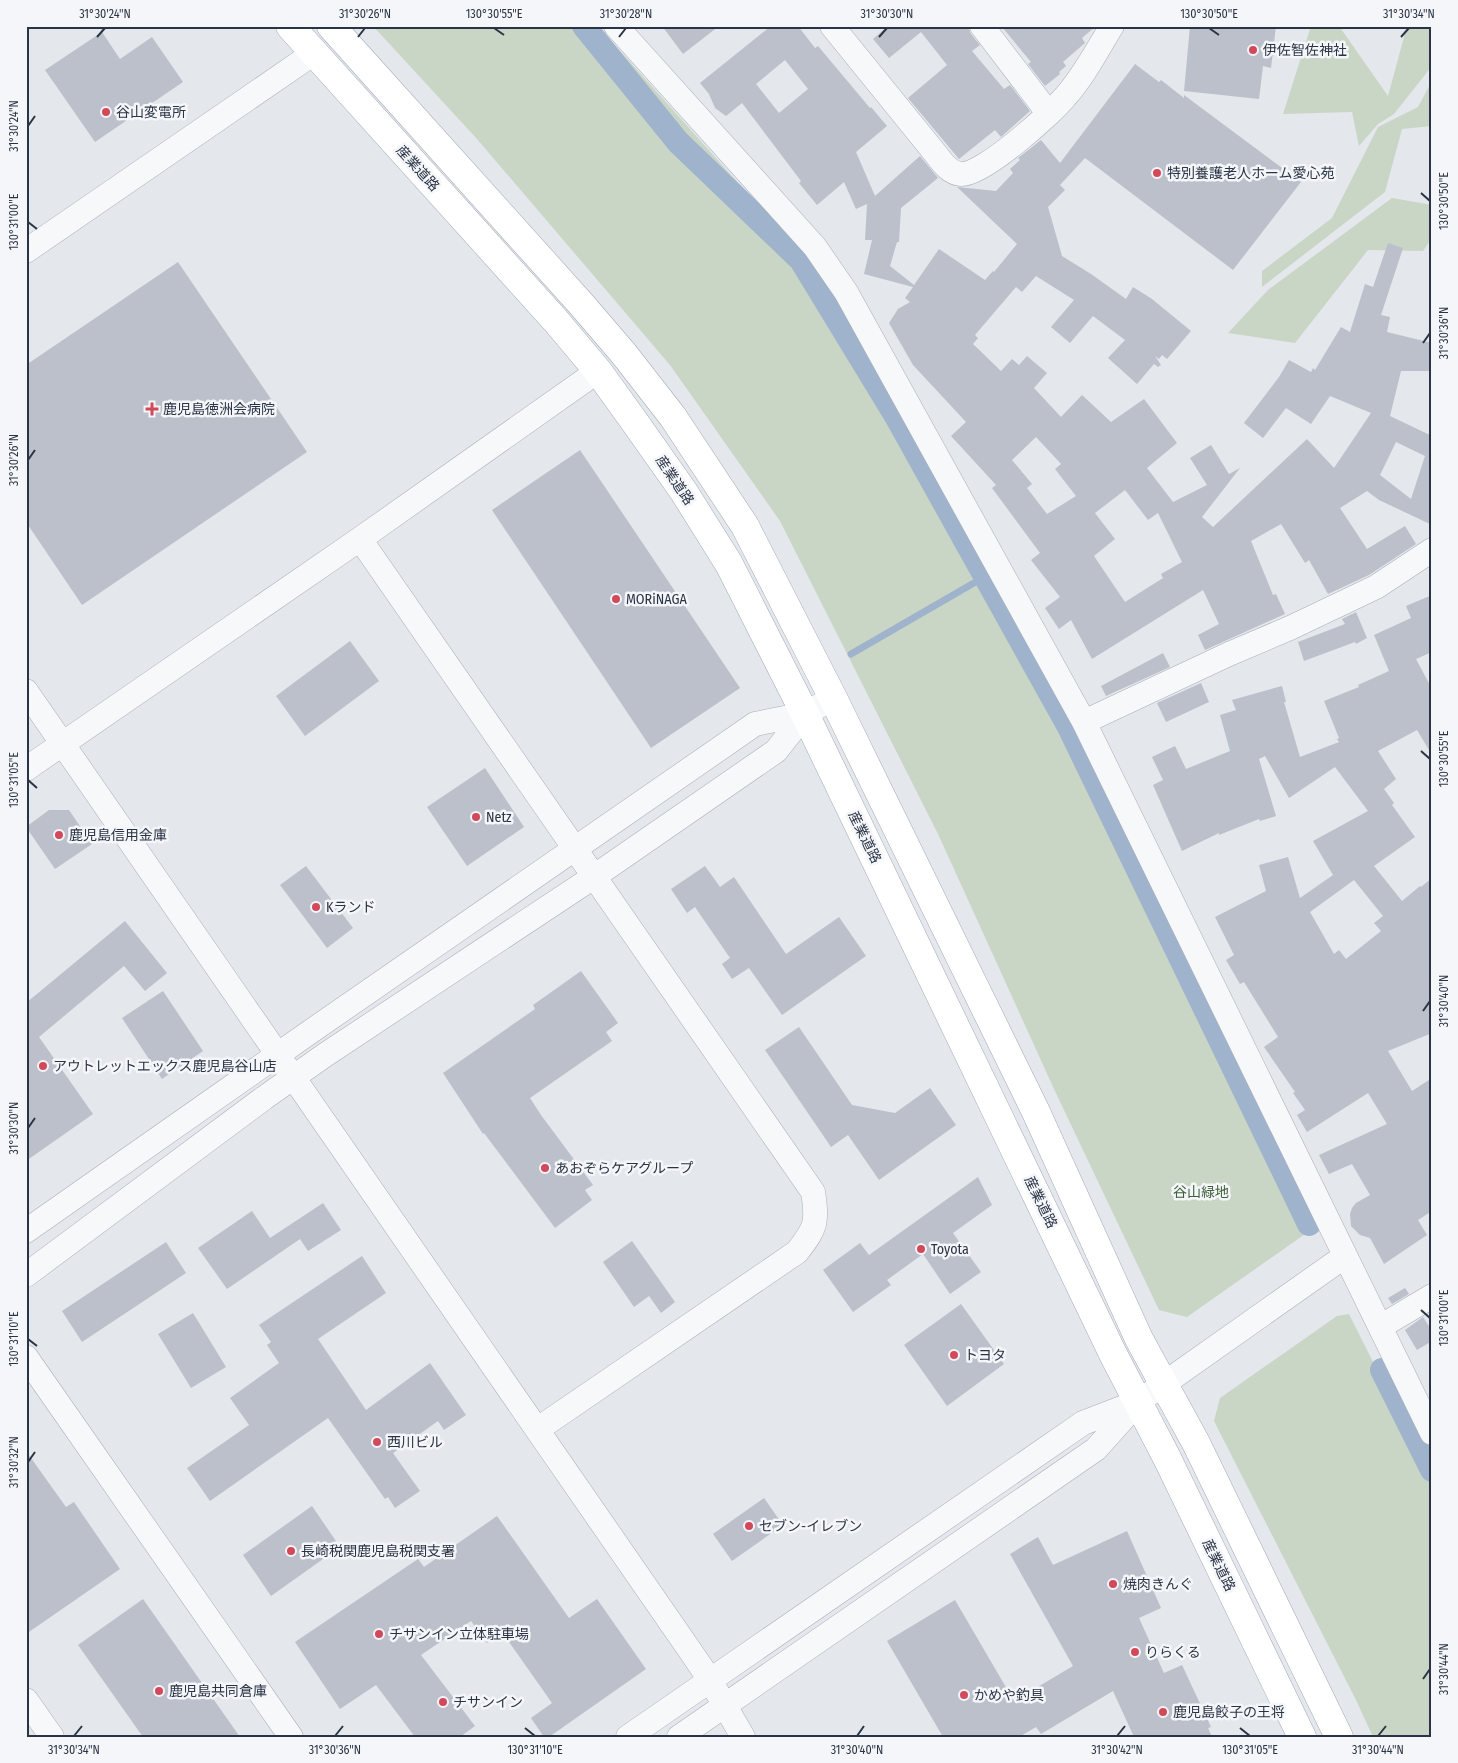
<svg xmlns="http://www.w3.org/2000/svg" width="1458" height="1763" viewBox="0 0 1458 1763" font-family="'Fira Sans Condensed','Noto Sans JP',sans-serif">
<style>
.green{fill:#c9d6c5}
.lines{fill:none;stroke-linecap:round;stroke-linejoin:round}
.stream{stroke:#9fb4cc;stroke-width:7}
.canal{stroke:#9fb4cc;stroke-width:24}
.building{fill:#bbc0ca;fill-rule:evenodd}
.minor-casing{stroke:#a9aeb7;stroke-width:25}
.major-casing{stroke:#a3abb8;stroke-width:29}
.minor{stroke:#f7f8fa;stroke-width:24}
.major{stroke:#fff;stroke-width:28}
.ticks{fill:none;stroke:#2b3445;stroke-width:2}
.poi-dot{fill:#d1495b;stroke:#f4f6f9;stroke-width:2}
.labels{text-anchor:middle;stroke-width:5;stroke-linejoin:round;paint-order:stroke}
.poi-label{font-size:14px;fill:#2b3445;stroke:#f4f6f9;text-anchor:start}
.street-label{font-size:14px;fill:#2b3445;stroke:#f4f6f9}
.park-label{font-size:14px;fill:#3f6138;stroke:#f4f6f9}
.neatline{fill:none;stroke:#2b3445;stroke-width:2}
.ticks-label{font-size:12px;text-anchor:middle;fill:#2b3445}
</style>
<rect width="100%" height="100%" fill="#e4e7ec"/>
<path class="green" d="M373,26h225l207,232 96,155 172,311 242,503 -128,90 -28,-7 -105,-221 -116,-255 -158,-313 -110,-156 -193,-226z
M1311,26h28l49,70 19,-70h25v40l-38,48 -16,10 -19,22 -7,-34 -69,2z
M1432,81v45l-30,3 -17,63 -123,95v-16l70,-53 46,-91 40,-20z
M1392,198l40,7v33l-9,13 -55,-1 -73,93 -67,-10 40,-43z
M1349,1314l26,52 11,-5 46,96v280h-59l-17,-37 -142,-279 6,-23 117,-82z"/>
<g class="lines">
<path class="stream" d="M851,654l135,-78"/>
<path class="canal" d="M584,26l94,116 123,118 95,156 173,311 240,497
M1382,1370l50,100"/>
</g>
<path class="building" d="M662,26h57l-36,28z
M771,26h27l17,22 3,-2 52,62 1,-1 16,19 -31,26 19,44 45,-40 18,22 -37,30 -2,34h-2l-7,24 24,19 25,-36 46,31 8,-9 1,1 23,-28 -60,-57 39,4 17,-18 -3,-4 10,-9 -2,-2 23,-18 19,23 75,-99 24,18 2,-2 23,18v-3l117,87 -68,88 -148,-112 -25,27 5,5 -17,17 14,49 29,18 35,25 7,-12 19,12 39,32 -24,28 -5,-4 -3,4 -4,-3 6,9 -3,2 -4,-3 -17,20 -29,-26 17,-18 -32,-24 -23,27 -19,-16 23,-27 -38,-24 -14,16 -6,-5 -41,48 3,3 -5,6 28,27 11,-12 7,6 8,-9 20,17 -13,15 27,29 21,-22 29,27 33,-23 33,44 -30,25 26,34 34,-17 -17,-27 21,-13 18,29 11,-6 -38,49 11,10 94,-88 27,29 37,-55 -41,-17 -19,28 -25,-16 -23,30 -19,-15 35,-46 10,-17 22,12 2,-4 2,2 26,-43 9,5 15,-48 8,3 15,-44 15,5 -22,67 9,2 -3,15 45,11v28h-31l-11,45 42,20v89l-53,-25 -12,-9 -27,17 27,41 38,-23 11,18 -47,31 -41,19 -19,-34 -4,3 -24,-39 -30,17 22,54 3,-1 9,20 -80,36 -7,-15 21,-11 -16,-34 -111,69 -21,-39 -12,9 -14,-21 15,-11 -29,-37 9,-7 -48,-65 4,-3 -45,-49 15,-14 -53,-57 -24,-42 9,-14 12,-7 -5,-4 8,-11 -49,-13 8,-34h-7l2,-36 -11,5 -12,-27 -27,23 -18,-22 2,-2 -59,-78 -16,13 -11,-8 -6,-14 -9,-11zM785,60l23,29 -29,24 -23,-29zM1036,437l25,27 -6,5 21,27 -29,18 -20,-26 5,-4 -20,-24zM1396,442l29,14 -14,43 -31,-24zM1125,490l23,30 10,-7 24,49 -21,12 2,4 -38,24 -31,-46 21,-17 -20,-26z
M888,26h80l3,8 9,11 -8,6 32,38 6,-4 20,26 -29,26 -6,-7 -36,29 -51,-61 39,-33 -26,-33 -32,26 -16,-19z
M999,26h97l-14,12 3,5 -22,19 3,4 -7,6 1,2 -15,12 -17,-22 3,-2 -29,-35 -1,1z
M1190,26h86l-5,42 -8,-2 -4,33 -75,-8z
M102,32l18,27 32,-22 31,45 -88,60 -50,-72z
M178,262l129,190 -225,153 -56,-83v-157z
M580,450l160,238 -89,60 -159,-238z
M1432,595v57l-16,7 16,30v66l-15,-25 -39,21 18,28 -12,10 10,14 -2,2 23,32 -41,29 28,35 18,-15 1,1 11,-9v155l-44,18 24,40 20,-13v133l-14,9 9,15 -43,29 -14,-26 -10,-3 -9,-9 -1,-12 2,-6 4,-5 14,-8 -18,-31 -23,10 -10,-19 68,-31 -19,-31 -61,39 -10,-17 8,-5 -12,-17 2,-1 -31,-45 14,-10 -34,-55 -4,2 -14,-24 8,-5 -19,-38 51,-26 -7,-26 29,-8 12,41 33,-23 -20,-34 55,-30 -33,-44 -46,31 -24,-42 -6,3 17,57 -16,5 -1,-2 -40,16v-2l-37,18 -29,-66 10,-5 -11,-23 23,-11 11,23 44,-18 -10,-36 16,-5 -4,-10 50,-14 4,16h-2l16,55 39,-15 -2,-3 2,-1 -15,-37 35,-14 -1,-2 31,-14 -15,-36 37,-17 -5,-12zM1354,880l29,36 -9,7 7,8 -35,28 -7,-9 -5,4 -24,-42z
M1356,612l11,26 -11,6 -1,-2 -51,19 -6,-19 47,-18 -3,-5z
M350,641l29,40 -74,55 -29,-40z
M1163,653l7,14 -64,29 -5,-10z
M1201,683l8,19 -43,20 -9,-19z
M485,768l39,59 -57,39 -40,-59z
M49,810h20l23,34 -37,25 -29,-42z
M306,866l47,62 -26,20 -47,-63z
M705,866l15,21 14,-10 52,77 53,-37 27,39 -84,59 -33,-47 -17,11 -10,-15 8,-6 -35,-51 -8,6 -16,-24z
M125,921l42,52 -22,18 -21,-25 -85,71 54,77 -67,47v-158z
M581,971l37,52 -12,9 6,9 -82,57 11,17 52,70 -8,5 7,10 -37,28 -71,-95 -1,1 -40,-61 92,-64 -2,-4z
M163,991l40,60 -41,28 -40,-61z
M799,1027l53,78 43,8 35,-25 26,37 -77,55 -31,-45 -17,12 -66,-97z
M978,1177l14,28 -39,28 28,39 -31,22 -27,-40 -36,26 4,5 -38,27 -30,-42 37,-27 9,12z
M323,1203l18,27 -33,21 -8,-12 -73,50 -29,-41 54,-37 18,27z
M632,1241l43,61 -14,11 -12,-17 -15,11 -31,-45z
M166,1242l20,31 -104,69 -20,-31z
M362,1256l24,37 -68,46 48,71 64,-47 36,52 -22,15 -6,-9 -45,32 27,38 -25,17 -7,-11 -3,2 -57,-81 -118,83 -23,-33 62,-43 -19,-27 49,-35 -12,-18 4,-3 -12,-17z
M1405,1288l4,6 -17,10 -4,-6z
M961,1304l43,60 -57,42 -43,-61z
M193,1313l33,54 -35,21 -33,-54z
M1423,1317l9,14v10l-15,9 -12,-20z
M26,1451l40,56 8,-5 46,67 -94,65z
M764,1498l19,27 -51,36 -19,-27z
M312,1506l28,41 -69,49 -28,-41z
M497,1516l72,102 28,-19 49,70 -97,68h-5l-13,-19 21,-15 -50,-71 -15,11 -16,-22 -50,34 54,71 -15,11h-45l-39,-52 -36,24 -45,-67 123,-83 6,8z
M1127,1531l34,77 -22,10 25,55 18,-8 29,62 -3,1 4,9h-78l-21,-46 -72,43 -5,-7 -17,10h-76l-56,-96 68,-41 59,101 59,-35 -63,-112 28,-17 15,28z
M143,1599l97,138h-97l-65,-92z"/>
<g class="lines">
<g class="minor-casing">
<path id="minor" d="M616,26l199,221 31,45 238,430 348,711
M832,26l103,127c7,9 14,20 26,21 21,2 90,-60 104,-77 19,-21 32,-47 47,-71
M982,26l67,88
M26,251l288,-198
M360,539l453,653c5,30 3,36 -16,60l-259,177
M26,691l665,961 19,28 33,57
M1084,722l145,-68 61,-26 86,-41 56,-37
M26,769l334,-230 238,-168
M26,1231l284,-199 445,-308 50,-10 28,-16
M26,1275l238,-177 61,-43 270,-179 181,-125 29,-37
M1380,1327l52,-31
M26,1357l265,380
M26,1700l26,37
M628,1737l455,-314 52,-20
M679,1737l417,-288 42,-47 207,-146"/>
</g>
<g class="major-casing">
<path id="major" d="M290,26l266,295 42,50 36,50 50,71 45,72 76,150 308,640 54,104 135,279
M331,26l251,279 42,49 49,63 72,109 88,172 203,414 103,227 57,104 143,294"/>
</g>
<use href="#minor" class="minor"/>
<use href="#major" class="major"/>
</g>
<path class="ticks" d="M494,28l10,7M1209,28l10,7M97,37l8,-9M358,37l7,-9M619,37l7,-9M879,37l8,-9M1401,37l8,-9M28,126l7,-10M1421,193l9,8M28,222l9,7M1423,343l7,-10M28,460l7,-10M1421,751l9,8M28,780l9,8M1423,1011l7,-10M28,1128l7,-10M1421,1310l9,8M28,1339l9,7M28,1462l7,-10M1423,1679l7,-10M525,1728l10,8M1240,1728l10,8M74,1736l8,-10M335,1736l8,-10M857,1736l7,-10M1117,1736l8,-10M1378,1736l8,-10"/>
<g class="poi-dot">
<circle cx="1253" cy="50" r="5"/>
<circle cx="106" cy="112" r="5"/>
<circle cx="1157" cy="173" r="5"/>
<path d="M149.5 401.5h5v5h5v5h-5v5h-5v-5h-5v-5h5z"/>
<circle cx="616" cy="599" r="5"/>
<circle cx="476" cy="817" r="5"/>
<circle cx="59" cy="835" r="5"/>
<circle cx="316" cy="907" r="5"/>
<circle cx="43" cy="1066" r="5"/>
<circle cx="545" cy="1168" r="5"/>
<circle cx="921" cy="1249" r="5"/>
<circle cx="954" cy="1355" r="5"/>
<circle cx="377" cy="1442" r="5"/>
<circle cx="749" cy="1526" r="5"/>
<circle cx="291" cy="1551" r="5"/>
<circle cx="1113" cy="1584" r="5"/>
<circle cx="379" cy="1634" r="5"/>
<circle cx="1135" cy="1652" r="5"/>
<circle cx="159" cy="1691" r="5"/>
<circle cx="964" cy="1695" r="5"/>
<circle cx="443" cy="1702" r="5"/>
<circle cx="1163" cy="1712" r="5"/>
</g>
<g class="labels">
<g class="poi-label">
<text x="1263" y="55">伊佐智佐神社</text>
<text x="116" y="117">谷山変電所</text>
<text x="1167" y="178">特別養護老人ホーム愛心苑</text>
<text x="163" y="414">鹿児島徳洲会病院</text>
<text x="626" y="604">MORiNAGA</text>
<text x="486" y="822">Netz</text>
<text x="69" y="840">鹿児島信用金庫</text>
<text x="326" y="912">Kランド</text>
<text x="53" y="1071">アウトレットエックス鹿児島谷山店</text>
<text x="555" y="1173">あおぞらケアグループ</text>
<text x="931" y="1254">Toyota</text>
<text x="964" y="1360">トヨタ</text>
<text x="387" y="1447">西川ビル</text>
<text x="759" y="1531">セブン-イレブン</text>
<text x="301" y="1556">長崎税関鹿児島税関支署</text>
<text x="1123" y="1589">焼肉きんぐ</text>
<text x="389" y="1639">チサンイン立体駐車場</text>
<text x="1145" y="1657">りらくる</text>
<text x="169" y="1696">鹿児島共同倉庫</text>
<text x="974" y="1700">かめや釣具</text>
<text x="453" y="1707">チサンイン</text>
<text x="1173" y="1717">鹿児島餃子の王将</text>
</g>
<g class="street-label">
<text transform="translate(418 168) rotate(48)" y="5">産業道路</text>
<text transform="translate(675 480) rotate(56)" y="5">産業道路</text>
<text transform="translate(865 837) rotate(64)" y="5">産業道路</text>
<text transform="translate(1041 1202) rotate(64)" y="5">産業道路</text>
<text transform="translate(1219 1565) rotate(64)" y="5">産業道路</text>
</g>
<g class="park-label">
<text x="1201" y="1197">谷山緑地</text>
</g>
</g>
<rect width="1458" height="1763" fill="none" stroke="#f4f6f9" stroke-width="55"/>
<rect x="28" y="28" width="1402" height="1708" class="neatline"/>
<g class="ticks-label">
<text x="105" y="18">31°30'24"N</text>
<text x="365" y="18">31°30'26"N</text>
<text x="494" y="18">130°30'55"E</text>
<text x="626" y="18">31°30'28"N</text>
<text x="887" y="18">31°30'30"N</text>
<text x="1209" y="18">130°30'50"E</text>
<text x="1409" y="18">31°30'34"N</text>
<text transform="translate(14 126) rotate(-90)" y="4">31°30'24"N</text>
<text transform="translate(1444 201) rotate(-90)" y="4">130°30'50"E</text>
<text transform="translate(14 222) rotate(-90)" y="4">130°31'00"E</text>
<text transform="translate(1444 333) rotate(-90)" y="4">31°30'36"N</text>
<text transform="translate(14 460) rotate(-90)" y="4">31°30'26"N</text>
<text transform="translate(1444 759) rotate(-90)" y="4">130°30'55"E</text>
<text transform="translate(14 780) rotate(-90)" y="4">130°31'05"E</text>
<text transform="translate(1444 1001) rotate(-90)" y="4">31°30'40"N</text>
<text transform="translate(14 1128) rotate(-90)" y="4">31°30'30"N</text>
<text transform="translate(1444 1318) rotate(-90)" y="4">130°31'00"E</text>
<text transform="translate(14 1339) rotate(-90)" y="4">130°31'10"E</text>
<text transform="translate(14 1462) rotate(-90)" y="4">31°30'32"N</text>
<text transform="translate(1444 1669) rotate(-90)" y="4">31°30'44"N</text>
<text x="74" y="1754">31°30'34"N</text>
<text x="335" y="1754">31°30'36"N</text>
<text x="535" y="1754">130°31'10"E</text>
<text x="857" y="1754">31°30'40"N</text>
<text x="1117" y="1754">31°30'42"N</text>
<text x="1250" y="1754">130°31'05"E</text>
<text x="1378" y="1754">31°30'44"N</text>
</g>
</svg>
